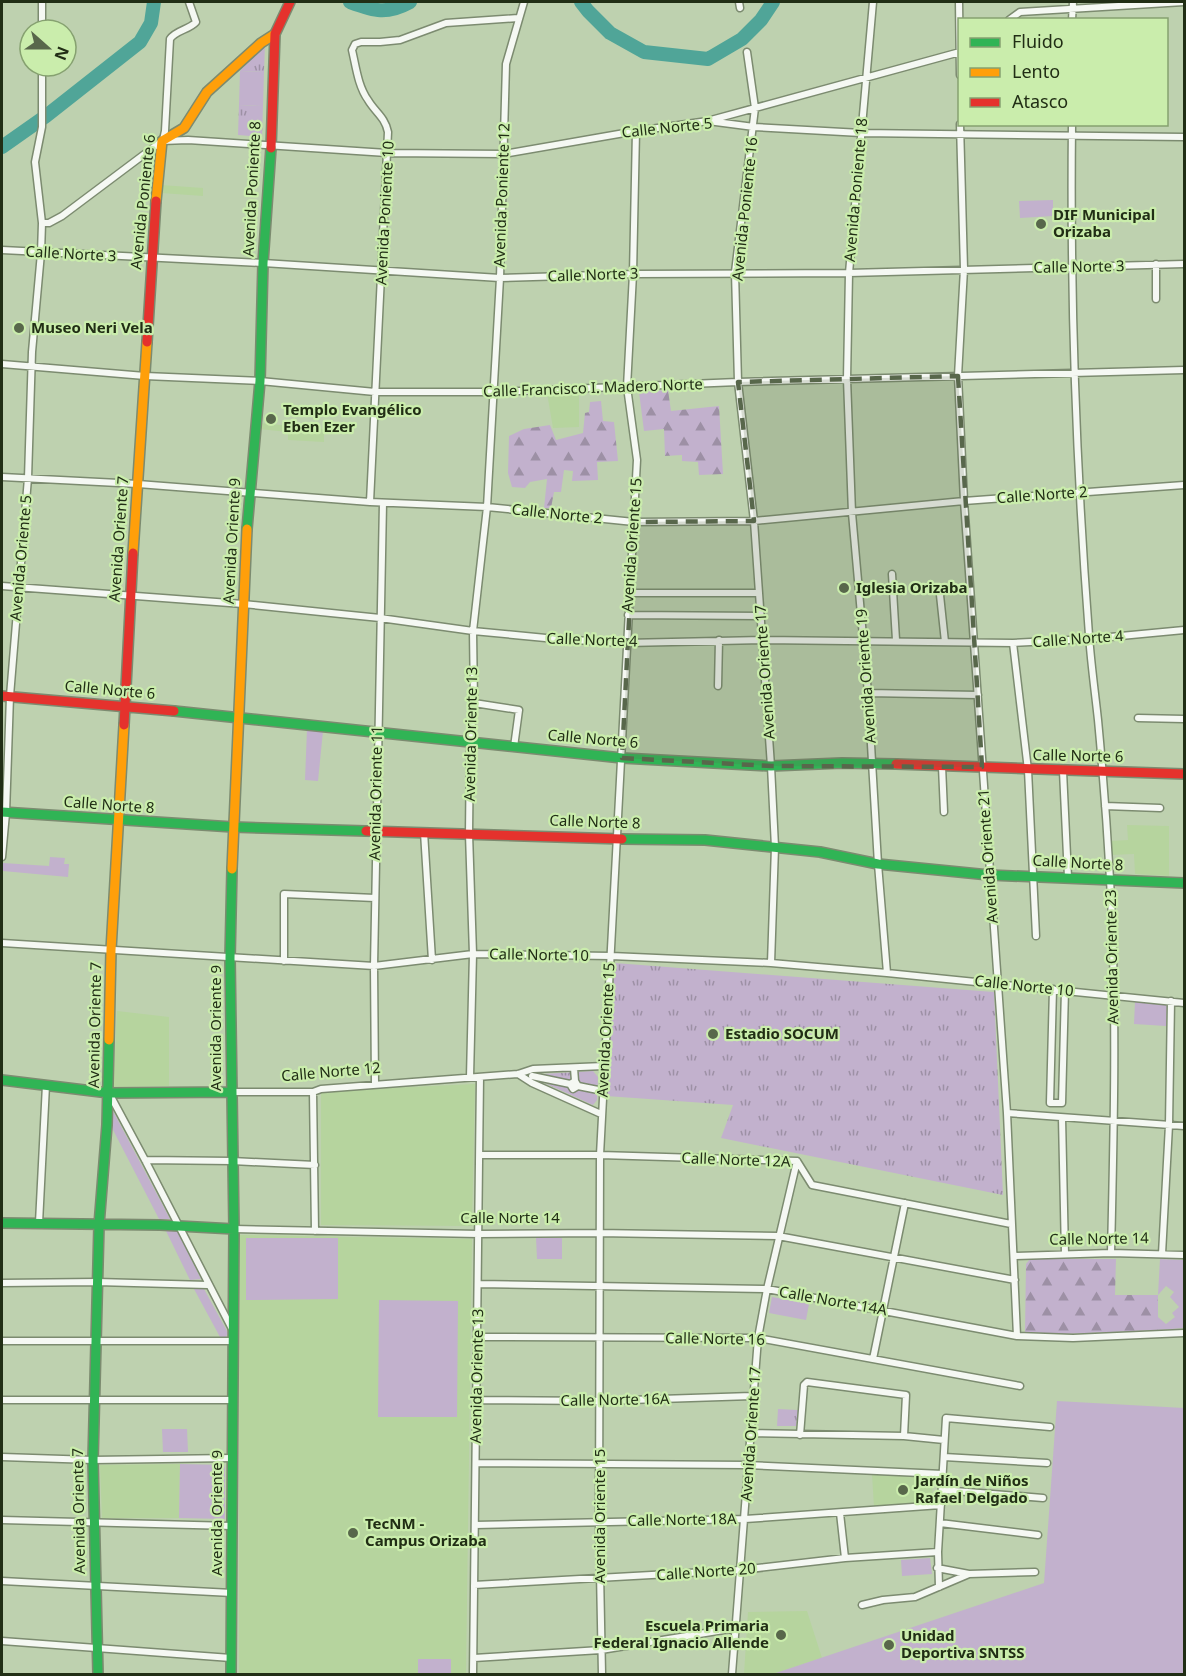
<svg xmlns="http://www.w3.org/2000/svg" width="1186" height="1676" viewBox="0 0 1186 1676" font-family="'Noto Sans',sans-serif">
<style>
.built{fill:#b6d49e}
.grass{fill:#c2b1cd}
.forest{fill:url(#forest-firs)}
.park{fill:url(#park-tufts)}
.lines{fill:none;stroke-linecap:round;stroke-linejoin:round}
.river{stroke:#50a598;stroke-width:14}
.street-casing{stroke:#7c8b70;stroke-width:9}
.fast-casing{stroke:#7c8b70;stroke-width:12}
.slow-casing{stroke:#7c8b70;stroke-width:12}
.jam-casing{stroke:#7c8b70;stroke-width:12}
.street{stroke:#f5f8f3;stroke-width:6}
.fast{stroke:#30b455;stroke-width:9}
.slow{stroke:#ff9f0a;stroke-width:9}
.jam{stroke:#e5322d;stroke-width:9}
.marked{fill:#58674b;fill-opacity:0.2;stroke:#58674b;stroke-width:4.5;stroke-dasharray:12 8;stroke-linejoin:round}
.poi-dot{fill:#58674b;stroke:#caedac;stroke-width:2}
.labels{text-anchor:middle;stroke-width:4.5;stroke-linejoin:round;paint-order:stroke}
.street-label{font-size:15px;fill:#212e15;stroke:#caedac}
.poi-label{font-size:15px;font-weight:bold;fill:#212e15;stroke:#caedac;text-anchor:start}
</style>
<defs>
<pattern id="forest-firs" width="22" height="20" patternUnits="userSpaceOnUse" patternTransform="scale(1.5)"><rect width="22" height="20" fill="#c2b1cd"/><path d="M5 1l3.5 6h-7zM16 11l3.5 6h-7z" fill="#9d90a5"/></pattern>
<pattern id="park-tufts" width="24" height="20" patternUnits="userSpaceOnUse" patternTransform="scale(1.5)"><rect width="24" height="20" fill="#c2b1cd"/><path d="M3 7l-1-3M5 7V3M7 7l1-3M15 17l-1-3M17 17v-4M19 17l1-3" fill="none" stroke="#9d90a5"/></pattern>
</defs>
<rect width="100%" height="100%" fill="#bed1af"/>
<path class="built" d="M161,185l42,3v8l-42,-3z
M579,391v36l-26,1 -6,-35z
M260,423l64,6v13l-36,-2v-8l-29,-3z
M1127,825l42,1v50l-34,-2 -1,-20 -23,1 -1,-14 18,-1z
M117,1011l52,6v69l-56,1z
M475,1084l-3,142 -151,-1v-134z
M239,1235l233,4 -6,435h-227z
M180,1464l-1,54h-77l-2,-53z
M872,1474l61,3 -1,26 -58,4z
M807,1611l15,47 -49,16h-29l4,-62z"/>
<path class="grass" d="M240,71l24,1 -1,34 -24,-1z
M1053,200v16l-33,2 -1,-17z
M307,729l16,2 -5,50 -13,-1z
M50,857l15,1 -1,6h5l-1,13 -65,-6v-8l46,3z
M1135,1002l32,3 -1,21 -32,-2z
M113,1111l57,108h-11l-48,-93z
M166,1231h11l24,48 -11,1z
M246,1238h92v61l-92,1z
M536,1238h26v21h-25z
M1160,1259l24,1v68l-26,2v-13l8,7 9,-7 -3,-4 7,-6 -9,-10 4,-5 -8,-6 -8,9z
M194,1289h10l24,44 -2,4h-6z
M772,1297l37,7 -3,16 -37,-7z
M379,1300l79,1 -1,116h-79z
M1057,1401l127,7v266h-411l271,-91z
M162,1429h25l1,23h-25z
M180,1464l45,1v54l-46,-1z
M930,1558l2,16 -30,2 -1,-16z
M418,1659h33v15h-33z"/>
<path class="forest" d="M668,390l3,21 48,-5 4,68 -24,1 -1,-13 -16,-1v-6l-17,1 -1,-27 -20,2 -5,-39z
M601,401l2,20 11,1 4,39 -21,1 1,18 -26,1 1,-10 -9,-1 -3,22h-7l-3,16h-7l3,-29 -17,3 -5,6 -13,-1 -4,-14 1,-37 15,-7 26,-4 6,15 27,-7 2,-20 4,-1 1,-10z
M1030,1259h86l-1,36h43v35l-95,4 -38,-2 1,-68z"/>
<path class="park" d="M265,44l-1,28 -24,-1z
M239,105l24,1 -1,31 -24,-2z
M615,963l379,29 9,203 -282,-57 12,-33 -127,-9z
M593,1071l5,6 -1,23 -4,5 -55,-25 4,-6z
M778,1409l20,1 -2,16h-19z"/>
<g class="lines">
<path class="river" d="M350,2c25,9 36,13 60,0
M581,2l7,9 22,22 34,19 64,7 34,-20 19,-19 12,-18
M2,147l44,-31 94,-74 11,-19 3,-21"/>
<g class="street-casing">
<path id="street" d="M42,2v28
M739,2l1,6
M873,2l-24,271 -2,106 5,134 16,180 10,171 9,109
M959,2l1,73
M1009,20l11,-8 164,-10
M1072,20l1,-18
M747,52l8,56 -20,164 3,110 16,139 17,245 4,81 -4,116
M711,120l249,-68
M960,124l4,145 -6,107 6,125 43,612 10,223
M1072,124c-2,171 4,341 17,511 2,29 6,57 9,85 5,53 9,106 12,159 7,124 4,250 1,374
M163,140l2,-9 5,-92c6,-9 19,-9 26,-17l-7,-20
M42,223h7l13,-7 100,-75 26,-1 199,13 117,1 132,-23 72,-10 46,6 107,6 323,4
M2,250l261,13 237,15 133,-4 216,-1 335,-9
M1156,264v35
M2,364l143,12 115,5 115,11h119l244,-10 446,-12
M2,477l136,7 232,18 117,5 147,15 120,-1 210,-20 220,-16
M370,502l18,-370c-3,-15 -13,-20 -20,-32 -10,-14 -12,-33 -16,-50l3,-6 6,-2h19l20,-2 46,-17 72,-5
M892,574l4,66
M2,586l241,18 137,14 93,13 83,8 70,4 137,-3 250,3 76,-4 95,-9
M630,593h129
M940,595l5,47
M628,615l133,1
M1013,643l15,127 8,166
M718,686l1,-46
M868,693l110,2
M474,703l45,7 -5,37
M1138,718l46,1
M942,766l2,46
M1063,771l5,106
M1105,806l55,2
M424,832l8,128
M2,857l4,-44 4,-117 18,-218 4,-126 9,-99 1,-30 -7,-61 7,-35v-61
M2,943l372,23 99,-12 138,2 160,7 116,10 297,30
M284,961v-67l91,4
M1053,989l-3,114h12l3,-113
M574,1068l1,13 3,5 -5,3 -3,-5 5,-3
M518,1074l14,9 69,31
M532,1076l38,8
M470,1077l3,-123 -4,-120 1,-92 4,-39 -1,-72 14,-124 13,-229 6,-214 18,-62
M375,1083l-1,-117 9,-463
M578,1086l25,5
M231,1092h82l8,-3 197,-15 15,-5 71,-3
M313,1092l2,139
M109,1093l36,67 87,169
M1007,1113l177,13
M1062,1118l3,136
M480,1155h120l197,6 15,24 199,39
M145,1160l87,1 83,4
M39,1223l7,-138
M234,1229l245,5 119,-1 180,3 237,44
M1162,1254l7,-129 2,-124
M1014,1256l97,-3 73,2
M2,1283l95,-1 111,3
M478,1284l289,5 250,47 56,2 111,-5
M477,1337l281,1 262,48
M2,1341h230
M873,1359l32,-156
M2,1400h230
M477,1400l122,1 153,-5
M750,1433l154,3 40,4
M800,1435l4,-50 3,-3 99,13 -2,41
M2,1457l91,3 139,-2
M944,1457l103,6
M476,1463l271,2 196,9
M942,1490l101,8
M840,1513l5,45
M2,1520l230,6
M940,1523l98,12
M475,1525l270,-6 196,-14
M937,1568l32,6 66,-2
M2,1581l230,12
M474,1585l267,-15 104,-12 93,-6
M939,1587l-1,-35 8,-134 104,9
M862,1605l21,-5 32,-3 54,-23
M2,1641l229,17
M474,1658l127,-8 135,-22
M473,1674l7,-597
M602,1674l-3,-153 1,-366 37,-695 -10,-73 6,-113 3,-143
M732,1674l26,-336 9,-49 30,-128"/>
</g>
<g class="fast-casing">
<path id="fast" d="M247,529l13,-148 3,-118 8,-115
M174,711l448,47 149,8 71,-3 54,1
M2,812l231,15 133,4
M622,839l83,1 115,12 58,12 111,11 195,8
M2,1080l107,13 122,-1
M2,1223l158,2 74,4
M98,1674l-5,-214 6,-235 8,-100 2,-85
M231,1674l3,-445 -4,-271 2,-89"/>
</g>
<g class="slow-casing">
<path id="slow" d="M156,201l6,-60 22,-13 23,-36 54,-49 14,-9
M133,553l14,-211
M232,869l15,-340
M109,1040l2,-90 13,-225"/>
</g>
<g class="jam-casing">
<path id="jam" d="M271,148l4,-114 15,-32
M147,342l9,-141
M2,696l172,15
M124,725l9,-172
M896,764l288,10
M366,831l256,8"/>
</g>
<use href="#street" class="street"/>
<use href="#fast" class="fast"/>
<use href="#slow" class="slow"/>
<use href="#jam" class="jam"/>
</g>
<path class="marked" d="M958,376l24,391 -211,-1 -149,-8 12,-236 120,-1 -16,-139z"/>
<g class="poi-dot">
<circle cx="1041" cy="224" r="6"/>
<circle cx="19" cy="328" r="6"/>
<circle cx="271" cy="419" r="6"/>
<circle cx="844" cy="588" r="6"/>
<circle cx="713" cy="1034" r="6"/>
<circle cx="903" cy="1490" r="6"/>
<circle cx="353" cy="1533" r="6"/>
<circle cx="781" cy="1635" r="6"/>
<circle cx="889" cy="1645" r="6"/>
</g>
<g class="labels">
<g class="street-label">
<text transform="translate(667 128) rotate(-6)" y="5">Calle Norte 5</text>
<text transform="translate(252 189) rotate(-87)" y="5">Avenida Poniente 8</text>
<text transform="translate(856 190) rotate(-85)" y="5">Avenida Poniente 18</text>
<text transform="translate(502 195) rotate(-88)" y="5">Avenida Poniente 12</text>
<text transform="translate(143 202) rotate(-84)" y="5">Avenida Poniente 6</text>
<text transform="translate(745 209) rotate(-84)" y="5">Avenida Poniente 16</text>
<text transform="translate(385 213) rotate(-87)" y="5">Avenida Poniente 10</text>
<text transform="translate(71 254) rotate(3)" y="5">Calle Norte 3</text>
<text transform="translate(1079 267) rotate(-1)" y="5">Calle Norte 3</text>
<text transform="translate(593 275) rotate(-2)" y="5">Calle Norte 3</text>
<text transform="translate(593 388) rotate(-2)" y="5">Calle Francisco I. Madero Norte</text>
<text transform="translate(1042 495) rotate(-4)" y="5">Calle Norte 2</text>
<text transform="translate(557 514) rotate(6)" y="5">Calle Norte 2</text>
<text transform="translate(119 539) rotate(-86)" y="5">Avenida Oriente 7</text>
<text transform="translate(232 541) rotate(-87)" y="5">Avenida Oriente 9</text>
<text transform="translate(632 545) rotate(-86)" y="5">Avenida Oriente 15</text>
<text transform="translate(21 558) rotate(-85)" y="5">Avenida Oriente 5</text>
<text transform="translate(1078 639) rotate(-4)" y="5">Calle Norte 4</text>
<text transform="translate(592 640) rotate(2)" y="5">Calle Norte 4</text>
<text transform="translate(765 672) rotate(-94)" y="5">Avenida Oriente 17</text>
<text transform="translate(866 676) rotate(-94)" y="5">Avenida Oriente 19</text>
<text transform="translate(110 690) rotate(5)" y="5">Calle Norte 6</text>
<text transform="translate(471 734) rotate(-89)" y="5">Avenida Oriente 13</text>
<text transform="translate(593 739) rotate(5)" y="5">Calle Norte 6</text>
<text transform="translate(1078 756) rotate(1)" y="5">Calle Norte 6</text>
<text transform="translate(376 793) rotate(-89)" y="5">Avenida Oriente 11</text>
<text transform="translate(109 805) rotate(4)" y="5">Calle Norte 8</text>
<text transform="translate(595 822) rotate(2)" y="5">Calle Norte 8</text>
<text transform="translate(988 856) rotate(-94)" y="5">Avenida Oriente 21</text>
<text transform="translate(1078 863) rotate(3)" y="5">Calle Norte 8</text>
<text transform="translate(539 955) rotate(1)" y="5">Calle Norte 10</text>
<text transform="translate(1112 957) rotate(-91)" y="5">Avenida Oriente 23</text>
<text transform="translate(1024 986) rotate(6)" y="5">Calle Norte 10</text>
<text transform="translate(95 1025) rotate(-89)" y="5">Avenida Oriente 7</text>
<text transform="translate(216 1028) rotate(-90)" y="5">Avenida Oriente 9</text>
<text transform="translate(606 1030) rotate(-87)" y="5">Avenida Oriente 15</text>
<text transform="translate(331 1072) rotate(-5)" y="5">Calle Norte 12</text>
<text transform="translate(736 1160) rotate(2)" y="5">Calle Norte 12A</text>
<text x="510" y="1223">Calle Norte 14</text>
<text transform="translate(1099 1239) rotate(-1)" y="5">Calle Norte 14</text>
<text transform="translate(833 1301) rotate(10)" y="5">Calle Norte 14A</text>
<text transform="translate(715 1339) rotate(1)" y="5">Calle Norte 16</text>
<text transform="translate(477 1376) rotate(-89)" y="5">Avenida Oriente 13</text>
<text transform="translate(615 1400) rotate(-1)" y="5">Calle Norte 16A</text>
<text transform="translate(751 1434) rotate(-86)" y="5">Avenida Oriente 17</text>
<text transform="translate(79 1511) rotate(-91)" y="5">Avenida Oriente 7</text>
<text transform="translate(217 1513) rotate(-90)" y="5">Avenida Oriente 9</text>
<text transform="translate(600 1516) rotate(-90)" y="5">Avenida Oriente 15</text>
<text transform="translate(682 1520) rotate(-1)" y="5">Calle Norte 18A</text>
<text transform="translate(706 1572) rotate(-4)" y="5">Calle Norte 20</text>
</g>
<g class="poi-label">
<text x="1053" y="220">DIF Municipal<tspan x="1053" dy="17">Orizaba</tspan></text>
<text x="31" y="333">Museo Neri Vela</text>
<text x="283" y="415">Templo Evangélico<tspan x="283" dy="17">Eben Ezer</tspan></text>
<text x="856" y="593">Iglesia Orizaba</text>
<text x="725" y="1039">Estadio SOCUM</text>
<text x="915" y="1486">Jardín de Niños<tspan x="915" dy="17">Rafael Delgado</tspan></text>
<text x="365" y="1529">TecNM -<tspan x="365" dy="17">Campus Orizaba</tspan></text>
<text x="769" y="1631" text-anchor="end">Escuela Primaria<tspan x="769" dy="17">Federal Ignacio Allende</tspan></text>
<text x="901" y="1641">Unidad<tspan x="901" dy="17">Deportiva SNTSS</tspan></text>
</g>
</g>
<rect width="1186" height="1676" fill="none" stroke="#212e15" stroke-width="6"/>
<rect x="958" y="18" width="210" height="108" fill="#caedac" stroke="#86a170" stroke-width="1.5"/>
<rect x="970" y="38" width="30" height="9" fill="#30b455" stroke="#86a170" stroke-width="1.5"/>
<text x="1012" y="48" font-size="18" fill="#212e15">Fluido</text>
<rect x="970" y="68" width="30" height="9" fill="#ff9f0a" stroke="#86a170" stroke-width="1.5"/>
<text x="1012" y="78" font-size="18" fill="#212e15">Lento</text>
<rect x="970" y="98" width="30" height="9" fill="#e5322d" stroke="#86a170" stroke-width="1.5"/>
<text x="1012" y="108" font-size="18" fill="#212e15">Atasco</text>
<g transform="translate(48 48) rotate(111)"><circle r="28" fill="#caedac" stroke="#86a170" stroke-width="1.5"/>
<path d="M0-4.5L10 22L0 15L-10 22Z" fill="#58674b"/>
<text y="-9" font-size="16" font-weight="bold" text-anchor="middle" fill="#212e15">N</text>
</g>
</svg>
